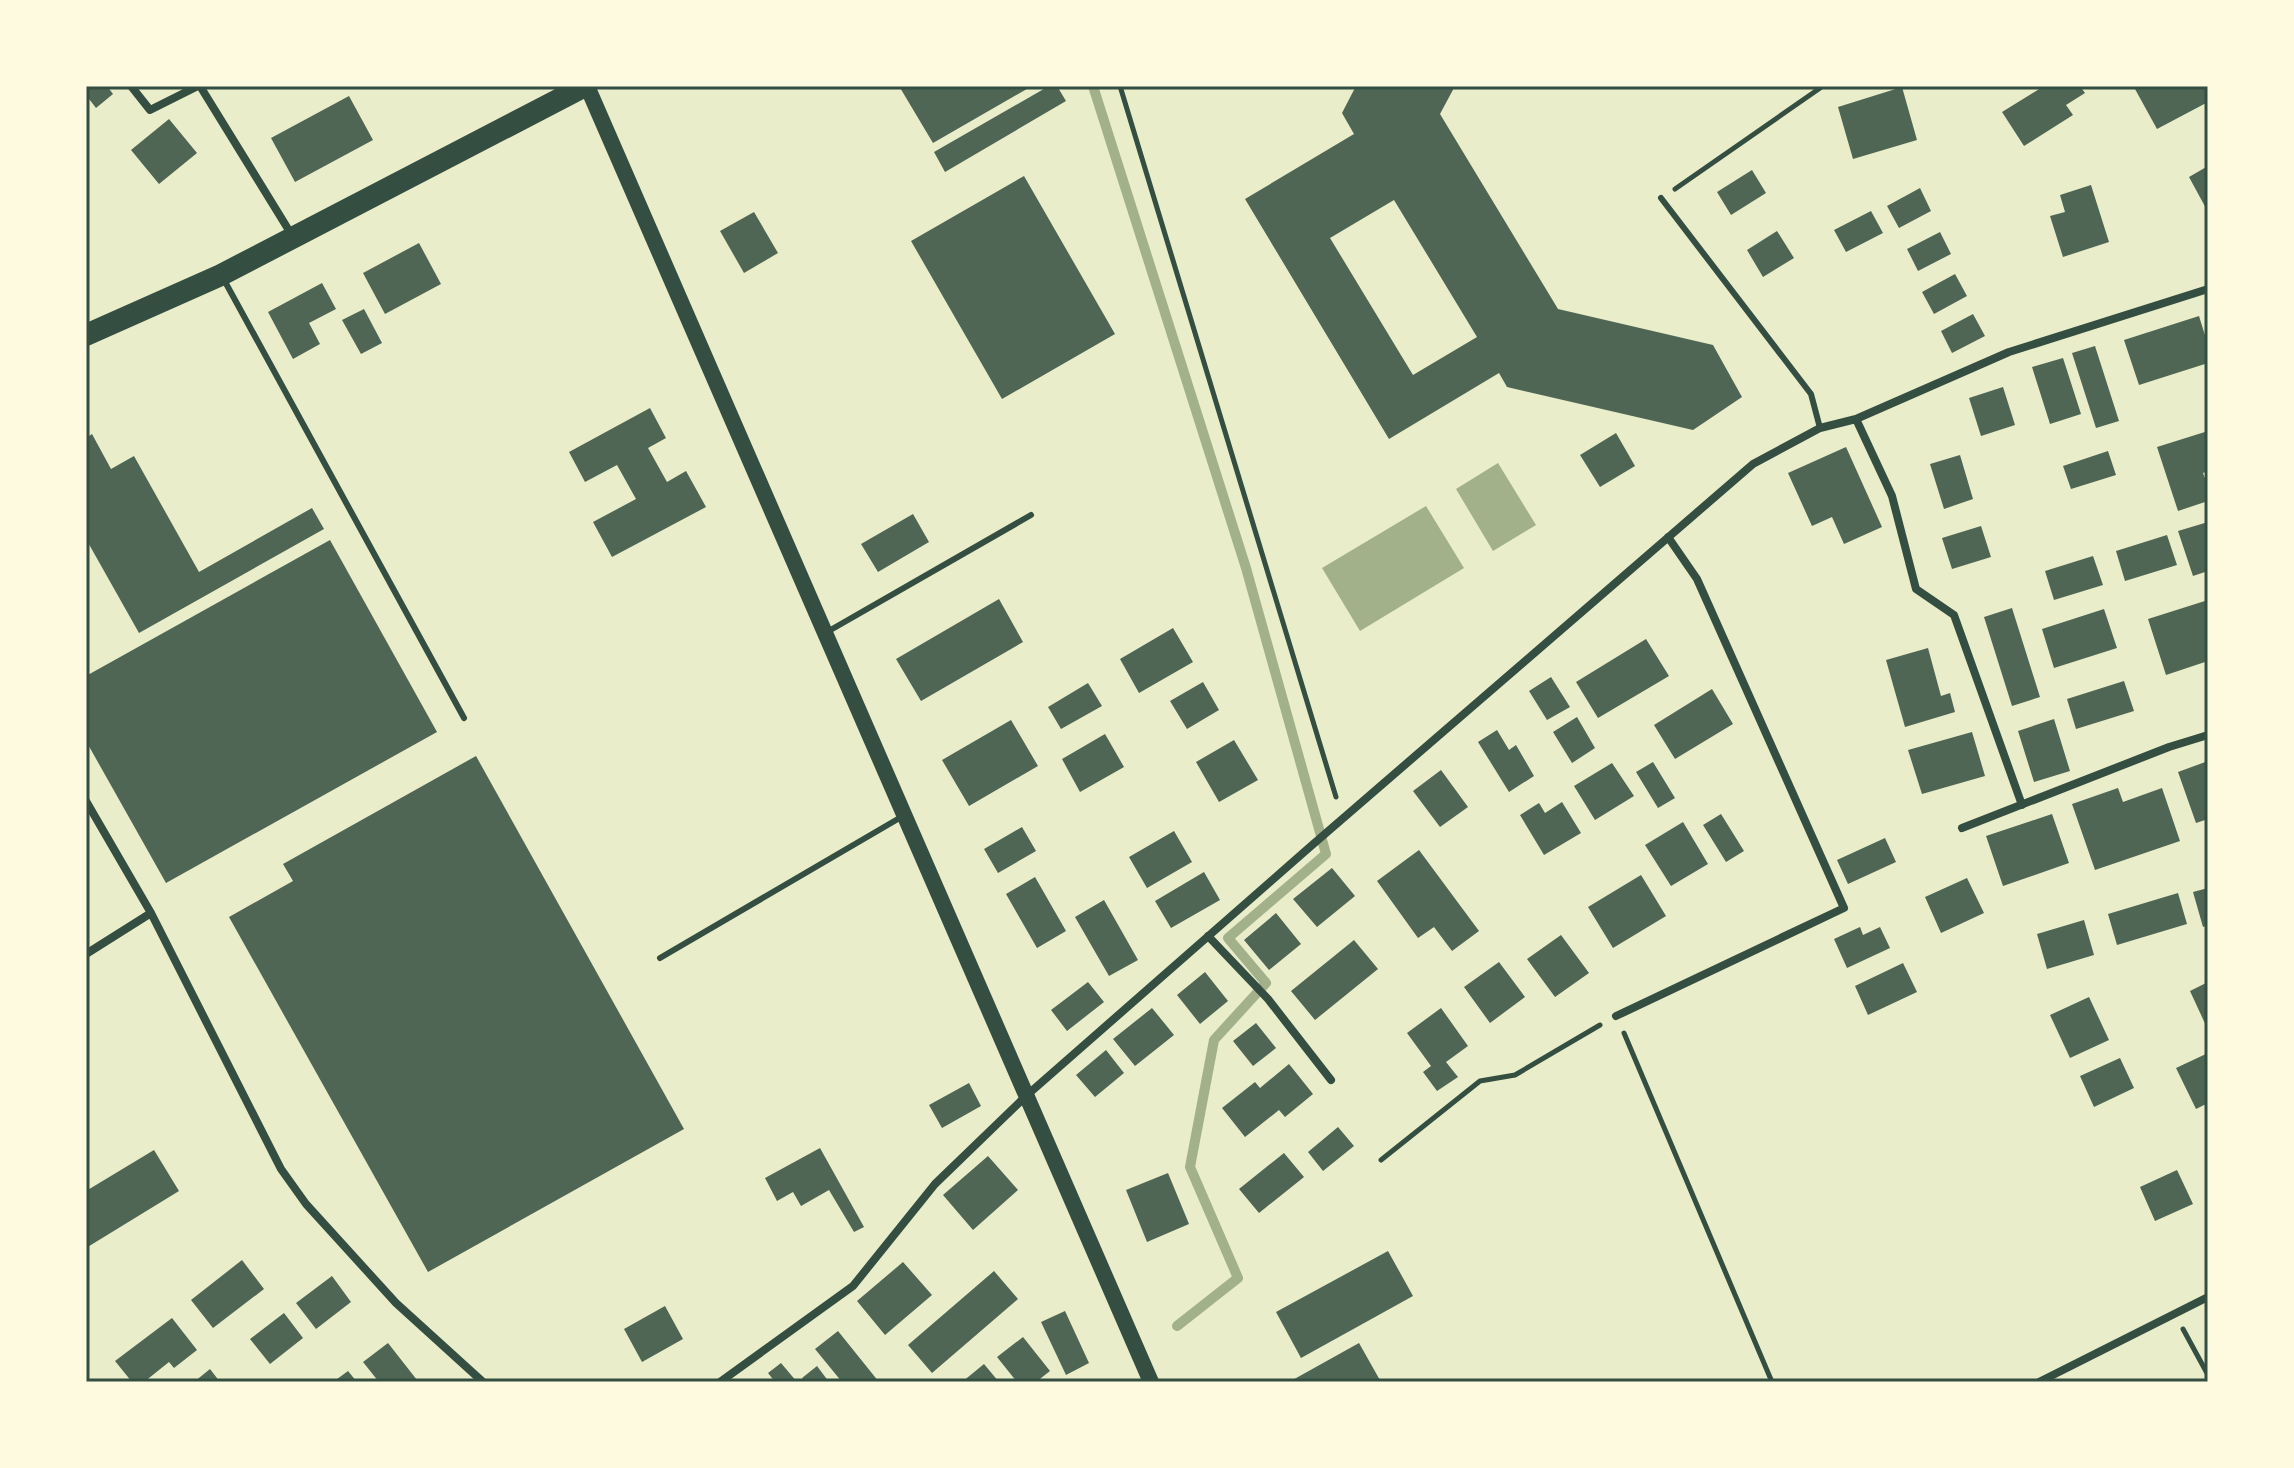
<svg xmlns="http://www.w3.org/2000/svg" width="2294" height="1468" viewBox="0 0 2294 1468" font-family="'PT Sans',sans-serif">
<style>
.water{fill:#a3b18a}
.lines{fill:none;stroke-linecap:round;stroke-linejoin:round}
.stream{stroke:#a3b18a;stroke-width:10}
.building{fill:#4f6655;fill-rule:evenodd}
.path{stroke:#344e41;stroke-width:5}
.service{stroke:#344e41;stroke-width:6}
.minor{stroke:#344e41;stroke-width:8}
.secondary{stroke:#344e41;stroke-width:16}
.trunk{stroke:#344e41;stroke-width:22}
.neatline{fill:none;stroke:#344e41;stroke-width:3}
</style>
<rect width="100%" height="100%" fill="#e9edc9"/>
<path class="water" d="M1498,463l38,62 -43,26 -37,-62z
M1426,506l38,62 -104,63 -38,-63z"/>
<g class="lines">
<path class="stream" d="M1093,86l153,482 80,286 -98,84 38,45 -52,57 -24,127 48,111 -61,48"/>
</g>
<path class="building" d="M86,86h21l6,8 -17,14 -10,-13z
M899,86h133l-99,57z
M1049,86h8l9,15 -121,71 -11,-20z
M1356,86h99l-15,28 118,195 155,36 29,52 -49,33 -186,-43 -8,-14 -110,66 -144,-240 109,-65 -12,-21zM1394,200l83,137 -64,38 -83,-137z
M2044,86h36l5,7 -19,12 7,10 -49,31 -22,-34z
M2140,86h68v16l-51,27 -22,-40z
M1902,87l15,53 -64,19 -15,-52z
M349,96l24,44 -78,42 -24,-44z
M169,119l28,34 -38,31 -28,-34z
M2208,166v46l-19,-35z
M1752,170l14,23 -35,22 -14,-23z
M1024,176l91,158 -113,65 -91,-158z
M2091,185l18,57 -46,15 -13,-41 15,-4 -5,-17z
M1920,188l11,23 -32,17 -12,-22z
M1871,211l12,22 -37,19 -12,-22z
M754,212l24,41 -34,20 -24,-42z
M1777,231l17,27 -31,19 -16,-27z
M1940,232l11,22 -33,17 -11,-22z
M419,243l22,41 -56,30 -22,-41z
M1955,274l12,22 -33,18 -12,-22z
M322,283l14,26 -27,14 11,21 -27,15 -25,-47z
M364,309l18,34 -21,11 -19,-34z
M1973,314l12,22 -33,17 -11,-22z
M2199,316l9,29v18l-69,22 -15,-45z
M2095,346l24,75 -23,7 -24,-75z
M2063,358l18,56 -31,10 -18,-57z
M2003,387l12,38 -34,11 -12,-38z
M650,408l16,30 -18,10 19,34 19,-11 20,36 -94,50 -19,-35 43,-23 -19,-34 -32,17 -16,-30z
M2208,431v40l-5,2 5,14v14l-30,10 -21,-64z
M1616,433l19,33 -35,21 -20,-32z
M92,434l19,35 23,-13 65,116 113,-64 12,21 -185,104 -53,-94v-101z
M1846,447l36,80 -38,17 -12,-27 -20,9 -24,-53z
M2108,451l8,24 -45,14 -8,-23z
M1960,455l13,44 -29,10 -14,-45z
M913,514l16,28 -51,30 -17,-28z
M2208,522v49l-15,5 -15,-45z
M1981,526l10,31 -39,12 -10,-31z
M2167,535l10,30 -52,16 -9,-30z
M330,540l107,192 -271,151 -80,-142v-65z
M2093,556l10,29 -49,15 -9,-29z
M999,599l24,43 -102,59 -25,-42z
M2208,600v61l-42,14 -18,-56z
M2012,608l28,89 -28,9 -28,-89z
M2104,609l13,39 -63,20 -12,-39z
M1173,628l20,34 -54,31 -19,-34z
M1646,639l23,37 -71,42 -22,-36z
M1928,648l13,48 9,-3 5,19 -50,15 -19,-67z
M1551,677l19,30 -23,13 -18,-29z
M2124,681l10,30 -58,18 -9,-30z
M1203,682l16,28 -32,19 -17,-28z
M1088,683l14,23 -41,23 -13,-22z
M1712,689l21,35 -58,35 -21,-34z
M1577,717l18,31 -23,15 -19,-31z
M2054,719l16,52 -36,11 -16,-51z
M1011,720l27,46 -69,40 -27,-46z
M1497,730l12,20 7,-5 18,31 -25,16 -31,-50z
M1972,732l13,44 -63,18 -14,-44z
M1105,734l19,33 -44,25 -18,-33z
M1234,740l24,40 -39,22 -23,-40z
M476,756l208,373 -256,143 -199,-355 64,-36 -10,-17z
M2208,761v58l-12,4 -18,-51z
M1653,762l22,36 -17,10 -22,-36z
M1612,763l22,33 -39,24 -21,-34z
M1441,770l27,37 -28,20 -27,-36z
M2118,788l5,14 39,-14 18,53 -85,29 -23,-66z
M1562,802l19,31 -37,22 -24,-40 19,-12 6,10z
M1721,814l23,37 -18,11 -23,-37z
M2052,814l17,49 -66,23 -17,-50z
M1683,822l25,42 -37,22 -26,-41z
M1022,827l14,24 -38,22 -14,-24z
M1174,831l18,31 -45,26 -18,-31z
M1885,838l11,24 -48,22 -11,-24z
M1419,850l60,81 -27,20 -18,-24 -16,11 -41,-57z
M1332,868l23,28 -38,31 -24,-28z
M1204,872l16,28 -49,28 -16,-27z
M1641,875l25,41 -53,32 -25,-41z
M1035,877l31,54 -29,17 -31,-54z
M1967,878l17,35 -43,20 -16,-36z
M2208,888v37l-5,2 -10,-35z
M2178,893l9,31 -70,21 -9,-31z
M1104,900l34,60 -29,16 -34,-59z
M1276,913l25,31 -32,26 -25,-30z
M2084,920l10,35 -47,14 -10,-35z
M1860,927l3,8 17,-8 10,21 -43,20 -13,-29z
M1561,935l28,38 -34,24 -28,-38z
M1354,940l24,29 -63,51 -24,-29z
M1499,962l26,35 -35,26 -26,-36z
M1903,963l14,29 -49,23 -13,-29z
M1205,972l23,29 -28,23 -23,-29z
M1088,982l16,20 -37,29 -16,-21z
M2208,982v48l-18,-39z
M2089,997l20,43 -39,18 -20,-43z
M1152,1008l22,27 -39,31 -22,-27z
M1441,1008l27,38 -22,16 12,15 -21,14 -14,-19 8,-6 -24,-33z
M1256,1023l20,25 -23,18 -20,-25z
M1106,1050l18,23 -29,24 -19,-22z
M2208,1053v50l-12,6 -20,-41z
M2120,1058l14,30 -40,19 -14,-31z
M1289,1064l24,30 -28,23 -6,-7 -34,27 -23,-29 33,-26 5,6z
M969,1083l12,23 -39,22 -13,-23z
M1338,1127l16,19 -31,25 -15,-19z
M820,1148l44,79 -10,5 -25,-42 -28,16 -8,-14 -16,9 -12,-23z
M154,1150l25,41 -93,57v-57z
M1284,1153l20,24 -45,36 -20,-24z
M988,1156l30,34 -45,40 -30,-35z
M2177,1170l16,34 -38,17 -15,-34z
M1168,1173l21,51 -42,18 -21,-52z
M1388,1251l25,45 -112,62 -25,-46z
M242,1260l22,29 -51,39 -22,-28z
M903,1262l29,33 -47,40 -28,-34z
M994,1271l24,28 -86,74 -24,-28z
M332,1276l19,26 -35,27 -20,-26z
M665,1306l18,33 -41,23 -18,-33z
M1065,1311l24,52 -23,12 -25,-53z
M284,1313l19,25 -33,26 -20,-25z
M172,1318l25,32 -23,18 -5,-6 -25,20h-12l-17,-21z
M838,1331l41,51h-37l-27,-33z
M1023,1337l27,34 -14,11h-19l-20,-25z
M388,1343l29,37 -2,2h-36l-16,-20z
M1359,1343l22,39h-92z
M781,1363l16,19h-22l-7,-9z
M984,1364l15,18h-37z
M817,1366l12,16h-24l-3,-4z
M210,1369l10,13h-26z
M348,1371l9,11h-24z"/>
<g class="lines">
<path class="path" d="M1120,86l216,711
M1675,189l148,-103
M1624,1033l148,349
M1381,1160l99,-79 35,-6 85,-50
M2183,1329l25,46"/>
<path class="service" d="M1661,198l150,196 9,34
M223,278l241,440
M827,632l204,-117
M660,958l243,-142"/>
<path class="minor" d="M131,86l19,24 48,-24
M200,86l93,151
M1856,419l36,77 24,93 38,26 68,190
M86,801l65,112 130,256 25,35 90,99 87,79
M1962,828l207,-81 39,-12
M1208,936l60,63 63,81
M86,954l65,-41
M1616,1016l228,-108 -147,-329 -29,-42
M720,1382l133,-96 82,-102 91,-88 285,-250 442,-382 67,-36 36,-9 153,-67 199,-63
M2039,1382l169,-85"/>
<path class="secondary" d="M587,86l564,1296"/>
<path class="trunk" d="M86,335l135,-60 364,-189"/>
</g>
<rect width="2294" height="1468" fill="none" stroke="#fefae0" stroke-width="176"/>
<rect x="88" y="88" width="2118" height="1292" class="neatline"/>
</svg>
